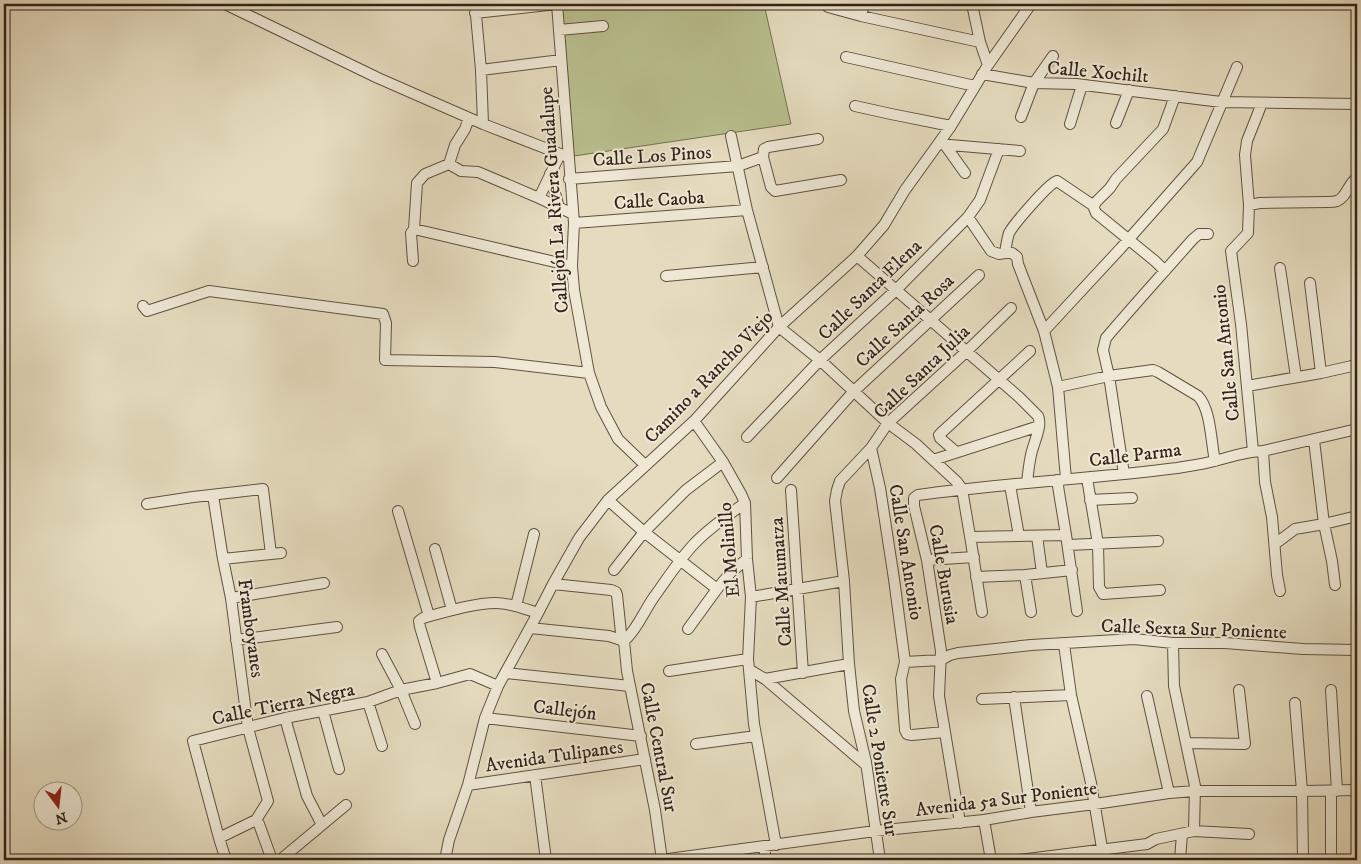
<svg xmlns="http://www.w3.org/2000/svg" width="1361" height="864" viewBox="0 0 1361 864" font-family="'IM FELL DW Pica',serif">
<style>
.green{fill:#b9bf8f;stroke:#767154}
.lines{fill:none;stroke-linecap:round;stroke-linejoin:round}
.minor-casing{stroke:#605143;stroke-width:12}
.minor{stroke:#eee8d5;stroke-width:10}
.labels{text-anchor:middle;stroke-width:4;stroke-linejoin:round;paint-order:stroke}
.street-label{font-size:19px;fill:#33231a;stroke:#eee8d5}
</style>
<rect width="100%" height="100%" fill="#e5dcbf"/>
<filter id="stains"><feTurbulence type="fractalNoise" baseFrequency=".004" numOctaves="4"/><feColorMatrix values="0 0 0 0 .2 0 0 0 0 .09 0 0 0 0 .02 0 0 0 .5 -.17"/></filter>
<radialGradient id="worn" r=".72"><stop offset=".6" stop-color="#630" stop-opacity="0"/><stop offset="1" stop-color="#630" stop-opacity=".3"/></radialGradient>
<path class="green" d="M562,4h202l27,120 -217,32z"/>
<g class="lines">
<g class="minor-casing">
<path id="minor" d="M225,4l153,74 105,46 85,33
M475,4l6,66 2,54
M557,4l17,219 -2,43 2,24 15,83 12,34 17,32 27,26
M972,4l8,38 8,23
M828,7l33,9 119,26
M475,13l82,-9
M861,16l3,-12
M559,30l44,-4
M846,57l129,29
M481,70l80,-10
M982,74l52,9 42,1 145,18 136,2
M855,106l36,8 60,12
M1021,117l13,-34 19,-27
M1116,123l13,-33
M1070,124l12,-39
M731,136l16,74 32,117 41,33 68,63 28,21 41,38 5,7 9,53 11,70
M818,139l-50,8 -4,2 -1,8 8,30 4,4 66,-11
M938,144l82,7
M945,145l20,28
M449,164l12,7 17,1 61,26 34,16
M550,174l9,34
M569,179l169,-13 25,-9
M539,198l21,-44
M1249,205l11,-2 68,-1c3,0 6,0 9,-1 10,-4 11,-18 20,-23
M1094,206l2,-4 14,-14 6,-9 47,-50 12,-33
M968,217l23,34 8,3 6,-1h7l5,4 1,7 26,67
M574,223l173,-13
M414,229l158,37
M1005,253c1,-6 2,-14 4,-20 5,-9 39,-49 48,-52l37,25v2l2,5 59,48 10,10
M857,256l162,141 19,19c5,9 -5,28 -7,39 -2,9 -3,18 -4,28
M413,261l-2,-28 3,-4 3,-46 8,-9 24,-10 6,-19 10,-16 4,-11
M1280,268l16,109
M666,276l97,-9
M1310,283l11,90
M143,306l4,5 62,-20 174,23 3,9 -1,37 110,2 94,11
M1247,386l74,-13 31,-7 5,-3
M1058,387l51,-11 44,-6 5,2 40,24c13,13 13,47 17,65
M694,421l29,41 18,32 4,9 2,56 4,38 -3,62 6,65 22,121
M747,437l73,-77 76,-70 72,-73 12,-17 19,-51
M1314,440l10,84 8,37 3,24
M871,448l9,40 14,91 11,83 -4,17 4,51 2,4 5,1 32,-3
M1253,451l-12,-127 -10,-73 17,-18 1,-28 -4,-50 2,-14 15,-38
M1263,451l2,31 7,35 5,58 3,16
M956,452l-16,-14 -1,-3 2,-2 89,-82
M933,460l106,-34
M1124,474l-15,-98 -6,-26 3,-12c28,-33 58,-66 87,-99l6,-5h9
M777,478l77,-87 125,-116
M1087,478l11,66 1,43 4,7 57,-4
M1066,479l-8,-92 -14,-56 76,-82 77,-87 40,-95
M1057,480l9,55 11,76
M1010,485l9,51
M791,490l12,183
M213,495l10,64 8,39 17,130 20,73 -12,19 -37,18
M608,500l36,32 73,57
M1090,500l42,-2
M147,504l46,-7 70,-8 8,65
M398,511l31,105
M1037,536l5,37
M971,537l95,-2
M1275,544l20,-15 29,-5 33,-8
M1068,545l90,-4
M435,549l17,61
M223,559l58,-6
M927,560l47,-3
M614,570l30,-38 42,-42 37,-28
M1025,575l6,37
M976,577l49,-2 47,-5
M553,584l58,6 5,2 1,3 4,38 3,8 3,30 28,139 7,50
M751,597l93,-16
M231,598l93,-15
M516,606l18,-72
M530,628l79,8 15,5
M688,629l29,-40 14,-17 16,-13
M236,640l101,-13
M624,641c13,-11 20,-30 30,-44 13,-18 25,-37 40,-53 15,-16 33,-28 51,-41
M1173,643l1,43 21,100 -1,45
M1064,644l7,51 20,88 13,77
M382,654l19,36 14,34
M905,662l36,-2 9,-5 8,-2 73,-8 103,-6 39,4h52l78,6 54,1
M750,670l15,9 84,-15
M669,671l79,-12
M506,673l124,13
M765,679l101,86
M437,683l-17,-56 -1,-6 4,-3c22,-6 51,-15 73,-15 14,0 29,6 42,10
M1331,690l6,101
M1147,696l22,97
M1014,697l17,115
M982,699l89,-4
M368,702l14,44
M1295,703l7,88 1,69
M323,711l16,58
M285,718l22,78 15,29
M485,718l156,18
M1186,743l59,1 -6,-54
M696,744l60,-8
M535,775l11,85
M468,785l177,-26
M1331,791v69
M256,820l3,4 13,36
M984,820l7,40
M960,823l-21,-127 2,-45 -14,-91 -13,-54v-8l4,-3c86,-12 173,-16 259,-27 13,-2 28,-4 41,-8 15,-4 30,-9 45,-9l94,-22
M764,847l2,13
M226,860l-7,-22 -26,-97 92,-23 83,-16 33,-12 36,-7 33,-9 28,12
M280,860l66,-55
M445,860l4,-20 19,-55 17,-67 13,-32 40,-73 15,-29 26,-46 29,-38 86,-79 85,-94 78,-71 27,-31 21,-35 46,-64 37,-61 43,-61
M661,860l214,-29 109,-11 47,-8 64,-8 74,-11 26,-2h107l55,-1
M880,860l-14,-98 -12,-51 -5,-47 -5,-83 -9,-80 2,-11 3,-9 31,-33 17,-25 79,-72 44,-43
M1019,860l128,-16 9,-5 38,-8 55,3
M1180,860l2,-26"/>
</g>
<use href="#minor" class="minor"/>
</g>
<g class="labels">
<g class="street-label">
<text transform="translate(1098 71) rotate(5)" y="7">Calle Xochilt</text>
<text transform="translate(652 155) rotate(-4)" y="7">Calle Los Pinos</text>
<text transform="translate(659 199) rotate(-4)" y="7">Calle Caoba</text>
<text transform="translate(553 200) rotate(-94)" y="7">Callejón La Rivera Guadalupe</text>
<text transform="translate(869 289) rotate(-44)" y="7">Calle Santa Elena</text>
<text transform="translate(904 320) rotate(-43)" y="7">Calle Santa Rosa</text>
<text transform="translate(1225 353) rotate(-96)" y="7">Calle San Antonio</text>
<text transform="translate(921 371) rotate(-44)" y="7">Calle Santa Julia</text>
<text transform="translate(708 376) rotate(-46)" y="7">Camino a Rancho Viejo</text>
<text transform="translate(1135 454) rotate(-7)" y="7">Calle Parma</text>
<text transform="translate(728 550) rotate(-95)" y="7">El Molinillo</text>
<text transform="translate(907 552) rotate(81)" y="7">Calle San Antonio</text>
<text transform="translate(945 574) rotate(80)" y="7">Calle Burusia</text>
<text transform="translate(780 582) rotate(-94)" y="7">Calle Matumatza</text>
<text transform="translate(252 628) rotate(82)" y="7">Framboyanes</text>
<text transform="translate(1194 628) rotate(2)" y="7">Calle Sexta Sur Poniente</text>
<text transform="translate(283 703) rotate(-12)" y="7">Calle Tierra Negra</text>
<text transform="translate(565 709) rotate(7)" y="7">Callejón</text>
<text transform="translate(660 747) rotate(79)" y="7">Calle Central Sur</text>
<text transform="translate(554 755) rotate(-8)" y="7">Avenida Tulipanes</text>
<text transform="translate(881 760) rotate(81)" y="7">Calle 2 Poniente Sur</text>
<text transform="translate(1006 798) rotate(-7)" y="7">Avenida 5a Sur Poniente</text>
</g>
</g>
<rect width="1361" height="864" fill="none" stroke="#e5dcbf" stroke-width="20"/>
<rect x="5" y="5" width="1351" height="854" fill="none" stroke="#33231a" stroke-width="2.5"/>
<rect x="10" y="10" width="1341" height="844" fill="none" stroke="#33231a"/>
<g transform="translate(58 806) rotate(165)"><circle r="24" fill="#eee8d5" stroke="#a3998a"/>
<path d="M0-4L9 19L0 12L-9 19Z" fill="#8f2418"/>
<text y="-8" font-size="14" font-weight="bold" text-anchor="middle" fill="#33231a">N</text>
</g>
<rect width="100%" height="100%" filter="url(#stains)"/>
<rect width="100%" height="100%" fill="url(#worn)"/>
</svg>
